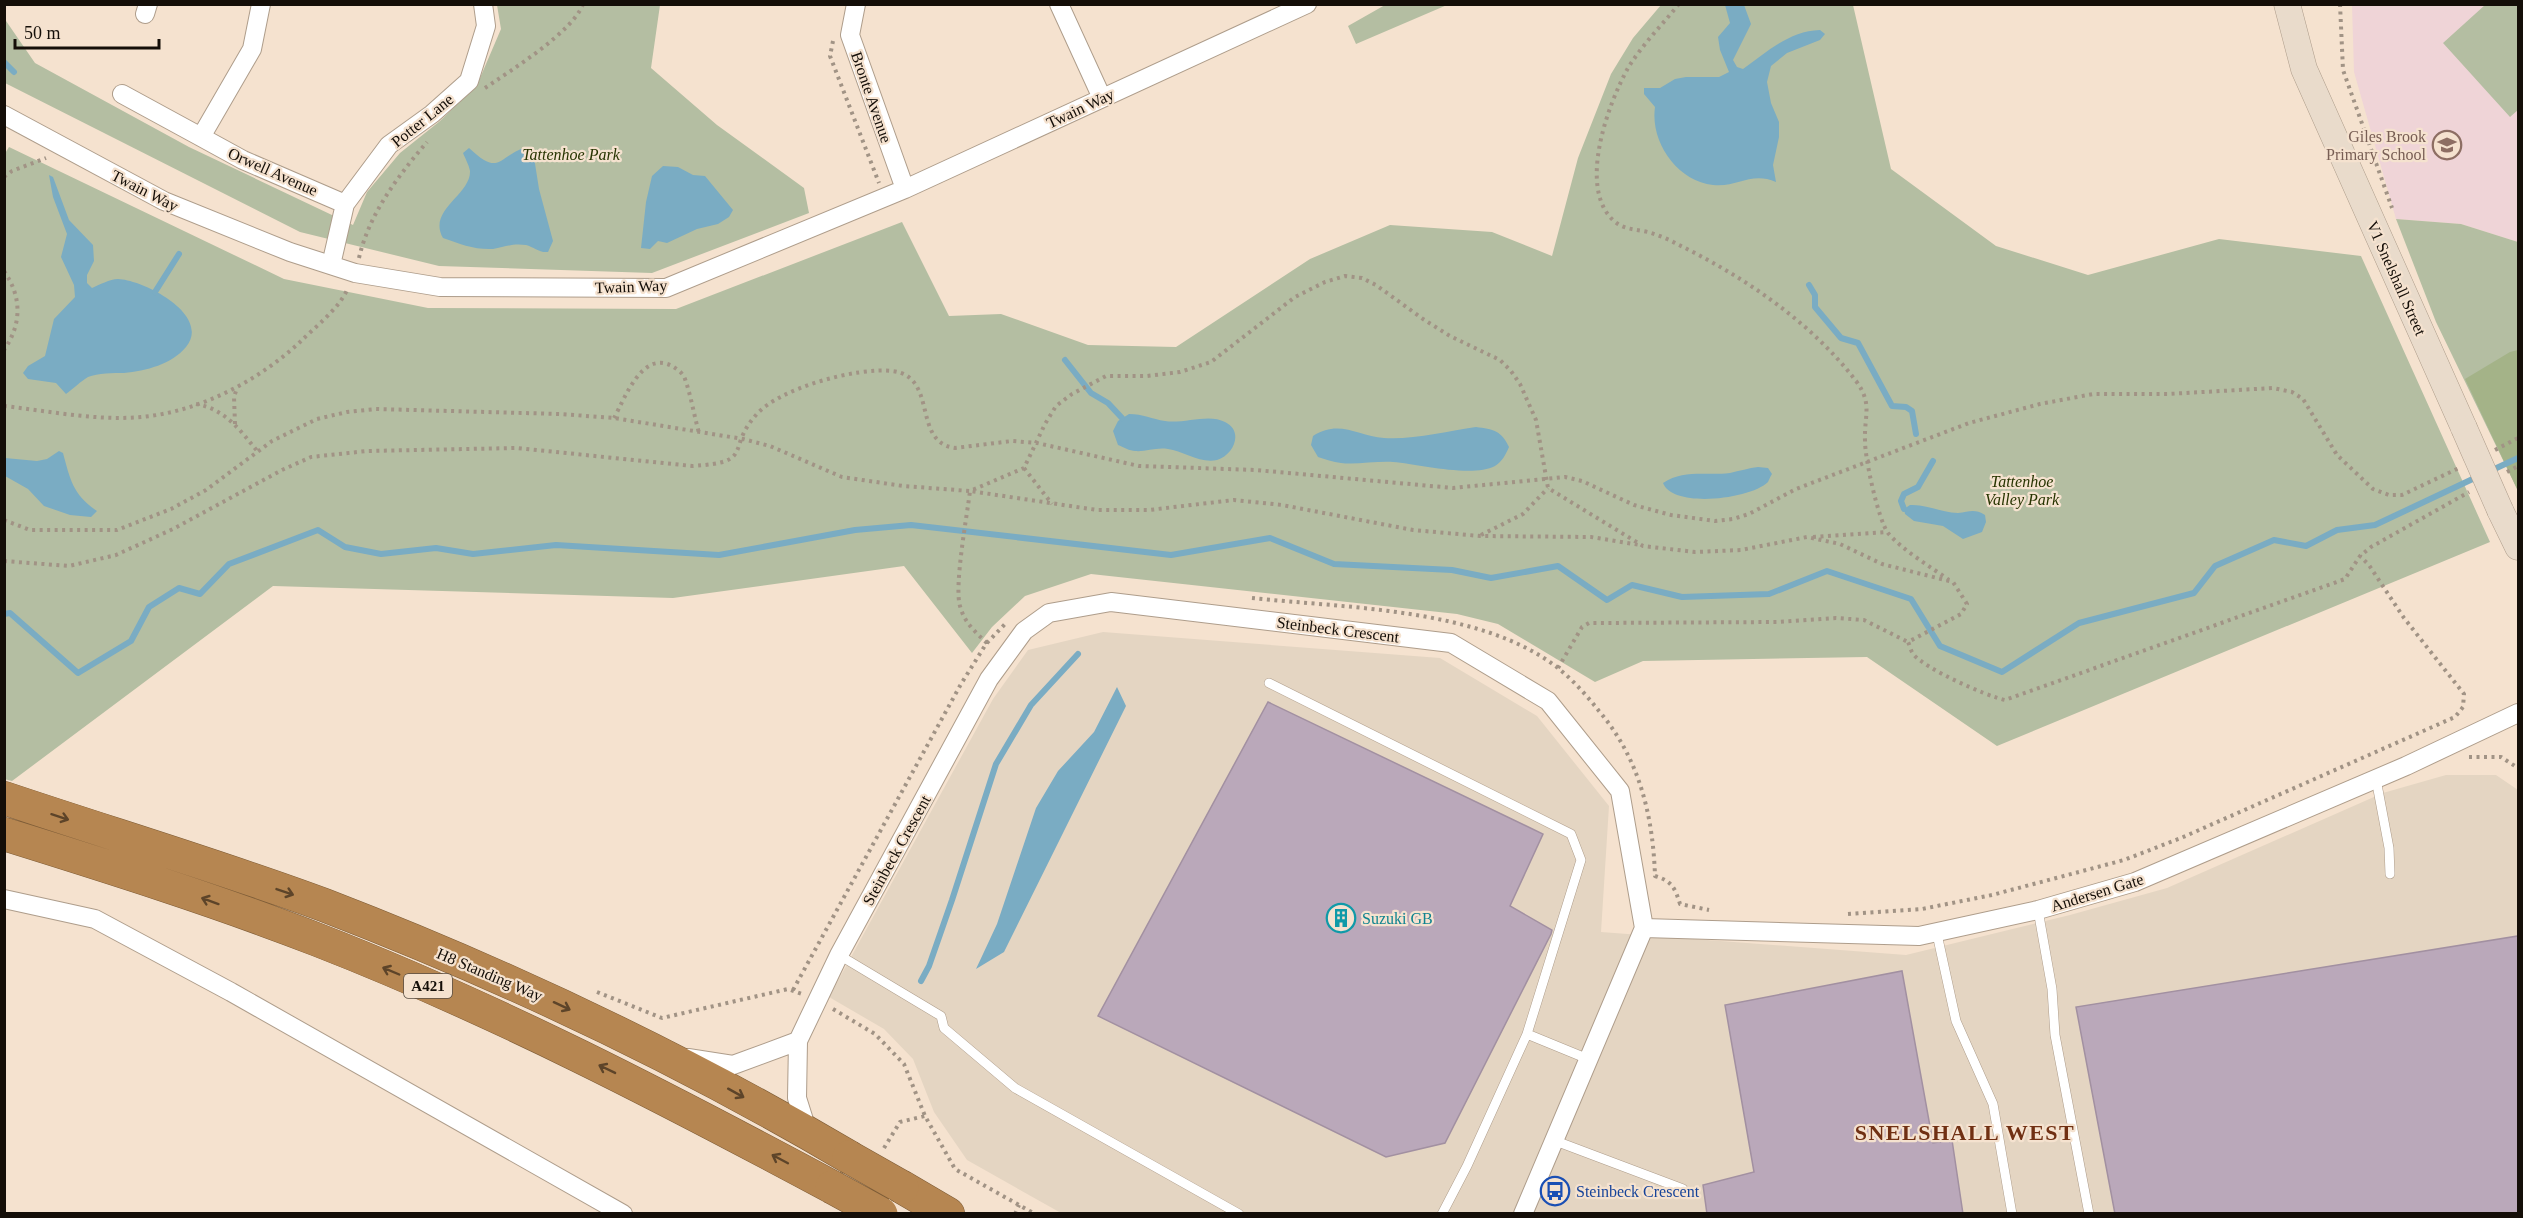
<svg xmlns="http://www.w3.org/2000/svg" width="2523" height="1218" viewBox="0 0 2523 1218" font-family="Georgia,serif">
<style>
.industrial{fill:#e4d5c2}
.education{fill:#efd4d7}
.green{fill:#b4bea2}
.forest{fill:#a4b388}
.water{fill:#7aacc3}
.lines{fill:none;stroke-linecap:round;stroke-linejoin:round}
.stream{stroke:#7aacc3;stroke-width:6}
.building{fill:#baa8ba;stroke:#a290a1;stroke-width:1.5}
.lane-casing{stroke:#ae9d8b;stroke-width:10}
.street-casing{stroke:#ae9d8b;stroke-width:20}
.secondary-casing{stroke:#ae9d8b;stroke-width:27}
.highway-casing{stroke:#7d5c37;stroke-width:34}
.path{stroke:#a19385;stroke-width:4;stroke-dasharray:3 4.5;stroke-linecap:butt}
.lane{stroke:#fff;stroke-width:9}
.street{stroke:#fff;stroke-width:18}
.secondary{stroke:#e9dbcb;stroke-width:26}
.highway{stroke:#b68651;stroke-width:33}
.secondary-bridge-casing{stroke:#ae9d8b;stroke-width:27;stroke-linecap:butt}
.highway-bridge-casing{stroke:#7d5c37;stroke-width:34;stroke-linecap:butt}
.secondary-bridge{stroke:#e9dbcb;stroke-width:26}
.highway-bridge{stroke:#b68651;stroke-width:33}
.oneway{stroke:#5d4429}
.labels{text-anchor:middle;stroke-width:4.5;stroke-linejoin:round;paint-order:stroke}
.shield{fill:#f5e2cf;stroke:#584e44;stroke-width:1.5}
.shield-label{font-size:15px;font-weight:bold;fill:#140e08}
.street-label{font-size:16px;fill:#140e08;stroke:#f5e2cf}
.education-label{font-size:16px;fill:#785e54;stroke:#f5e2cf;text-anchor:end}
.park-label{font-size:16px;font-style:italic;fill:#273400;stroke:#f5e2cf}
.culture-label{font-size:16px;fill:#0d838f;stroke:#f5e2cf;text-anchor:start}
.transit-label{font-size:16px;fill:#164399;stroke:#f5e2cf;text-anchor:start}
.district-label{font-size:22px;font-weight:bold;letter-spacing:1.5px;fill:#703013;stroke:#f5e2cf}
</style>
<rect width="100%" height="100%" fill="#f5e2cf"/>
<path class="industrial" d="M1103,632l337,26 97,58 72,90 -8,126 305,23 164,-40 97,-27 216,-95 63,-18h50l22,15v423h-1457l-94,-53 -33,-48 -21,-53 -29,-30 -55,-32 164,-298 35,-49z"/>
<path class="education" d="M2352,5h166v237l-57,-18 -65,-5 -42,-147z"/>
<path class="green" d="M497,5h163l-9,63 66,57 87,63 5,25 -157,60 -213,-7 -139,-34 -295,-149 -1,-65 31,45 154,84 164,78 14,-33 33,-39 40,-32 37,-36 24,-56z
M1385,5v-1l62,1 -91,39 -8,-18z
M1661,5h192l38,164 105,77 92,29 131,-36 142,17 129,286 -493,204 -130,-89 -224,4 -48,21 -97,-58 -41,-10 -366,-40 -66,22 -33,31 -20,26 -68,-87 -231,32 -400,-12 -261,195 -8,-2v-624l5,-8 275,132 144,29 248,1 226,-87 47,94 52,-2 87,31 88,2 134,-88 80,-34 102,7 60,24 26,-98 33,-84 22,-36z
M2485,5h33v105l-8,7 -67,-74z
M2396,219l65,5 57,18v249l-82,-169z"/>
<path class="forest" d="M2518,350v141l-53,-112 45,-27z"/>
<path class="water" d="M1725,5h19l7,19 -18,36 4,7 6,2c24,-17 46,-38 77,-39l5,4 -5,6 -33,13 -16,13 -4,16 4,21 8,19v15l-6,28 3,17c-25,-11 -39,6 -63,3 -36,-4 -63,-43 -58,-78l-11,-13v-6h16l15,-9 11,-2h33l10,-5 -9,-22 -2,-13 12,-14z
M526,147l7,4 6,38 14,52 -5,11c-9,1 -14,-5 -22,-7 -14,-2 -21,2 -33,4 -18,1 -33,-5 -50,-11 -16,-28 28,-43 27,-67 -1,-6 -5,-13 -7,-18l6,-5c31,29 28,9 57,-1z
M663,166l15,1 15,8 12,1 28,34 -4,7 -11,7 -21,5 -30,14 -9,-2 -8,8 -9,-1 5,-46 6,-26z
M49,175l4,2 16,43 24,25 1,16 -7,14v8l5,5c7,-3 18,-9 26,-9 26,1 94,36 68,68 -14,17 -40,24 -62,26 -11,0 -26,0 -36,4 -7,4 -15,12 -22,17l-10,-11 -28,-4 -5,-6 5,-7 17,-10 9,-37 21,-22 -1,-12 -13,-28 6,-23 -14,-37z
M1129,414c14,0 23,5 36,7 19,3 44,-8 60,1 19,9 9,33 -8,38 -16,4 -34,-9 -49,-11 -12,-2 -22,3 -33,2 -5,0 -12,-4 -17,-6l-5,-14 5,-10z
M1476,427c17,2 26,4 33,20 -3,7 -7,15 -14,19 -23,12 -76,-2 -102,-4 -17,-1 -38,3 -52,1 -8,-1 -16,-4 -23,-6l-7,-12 2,-9c26,-17 45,0 71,2 28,2 64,-7 92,-11z
M59,451l4,2c7,26 10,42 34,58l-6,6 -21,-2 -26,-9 -16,-17 -23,-13v-18l32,3 10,-2z
M1758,467l10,1 4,6c-1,1 -4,8 -4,8 -17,17 -95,27 -105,1 21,-14 43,-7 67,-10 9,-2 19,-5 28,-6z
M1910,505c17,-1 32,8 48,8 11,-1 16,-5 27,2l1,7 -4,10 -19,7 -20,-13 -29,-5 -9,-7 -1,-5z
M1117,687l9,19 -122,246 -28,17 21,-45 39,-116 22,-37 36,-39z"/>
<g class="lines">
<path class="stream" d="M4,62l10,10
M1809,285l6,10v12l26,31 17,5 34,63 14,1 6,4 4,23
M155,292l24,-38
M1065,360l26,33 17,10 14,15
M2488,472l30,-14
M1904,509l-3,-8 3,-7 14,-7 15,-26
M4,614l6,-1 68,60 53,-32 18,-34 30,-19 21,6 29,-30 89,-34 27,17 36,7 55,-6 37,6 83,-9 163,10 136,-25 56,-5 260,30 99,-17 64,26 118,6 39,8 67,-12 49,34 25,-15 50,12 87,-3 58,-23 84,28 29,47 62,26 77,-49 115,-30 21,-27 59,-26 32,6 31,-16 38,-5 104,-49
M921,981l8,-15 23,-66 44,-136 35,-59 47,-51"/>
</g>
<path class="building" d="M1268,702l275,132 -33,72 42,24 -1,4 -106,209 -59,14 -288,-141z
M2518,936v278h-403l-39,-207z
M1902,971l31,172 19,-3 11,74h-256l-4,-29 51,-13 -29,-167z"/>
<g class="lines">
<g class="lane-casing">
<path id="lane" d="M1269,683l302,151 10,26 -54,174 -60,132 -25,48
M2376,779l13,69 1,26
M2038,910l14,79 3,46 34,179
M1937,934l19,87 37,83 19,110
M839,955l102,61 3,12 71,60 224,126
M1527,1034l61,25
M1553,1140l130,49"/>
</g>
<g class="street-casing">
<path id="street" d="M261,4l-9,45 -51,88 42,23 102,44
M856,4l-6,31 55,154
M1059,4l43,94
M145,14l3,-10
M122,94l79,43
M4,115l160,86 126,51 65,21 85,14 226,1 239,-99 402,-185
M331,265l14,-61 44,-59 43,-31 37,-33 17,-55 -3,-22
M4,899l91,20 136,73 392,222
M1644,928l275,8 119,-26 97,-28 271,-116 112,-53
M688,1058l45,7 65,-24
M808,1133l-11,-35 1,-57 41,-86 150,-276 35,-48 25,-18 62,-11 340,41 97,58 72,90 24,137 -121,286"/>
</g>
<g class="secondary-casing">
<path id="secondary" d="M2287,4l17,65 160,359
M2500,510l18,37"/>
</g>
<g class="highway-casing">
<path id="highway" d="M4,798c107,36 215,68 320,107 182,70 357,153 525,252
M4,834c106,33 211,66 314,106 177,69 346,157 514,247
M902,1187l46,27"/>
</g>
<path class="path" d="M1679,4c-17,21 -37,41 -51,64 -20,36 -51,120 -14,153 10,9 22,8 34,11 10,3 20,7 29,12 66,32 134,78 179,137 17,23 8,34 9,60 0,18 13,78 23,92 14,17 43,34 61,47
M2340,4l3,66 49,138
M833,41l-3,15 49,127
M485,88c25,-17 88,-56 98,-84
M4,177l8,-6 34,-13
M359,258c10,-44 39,-82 68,-116
M4,271c18,26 18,53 0,79
M196,404c29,5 44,26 62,48
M4,406c45,5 92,15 137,11 58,-5 117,-36 159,-75 16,-16 39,-33 48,-54
M614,418c11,-20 28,-68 58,-52 5,3 11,7 13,13 6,17 9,36 14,54
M235,424l-1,-27 3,-9
M2495,450l23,-12
M1024,468l28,36
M2507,472l11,-6
M4,520l26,10h87l54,-21 35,-19 66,-49 45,-22 30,-7 29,-3 184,5 54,4 129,21 27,7 72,31 61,9 67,5 54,-23 21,-44 11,-18 16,-12 34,-18h41l33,-4 31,-10 84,-65 30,-15 20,-6 17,2 14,7 47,34 27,17 50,24 11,11 9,13 16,36 12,68 95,58 52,6 46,-2 66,-13 33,7 42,20 71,18 14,22 -6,10 -53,28c2,4 3,10 6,13 12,14 72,41 91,45l340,-121 15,-23 11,-9 98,-55
M1481,535l42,-21 25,-26
M1813,537l74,-5
M4,561l65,5 47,-11 57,-26 109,-59 29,-13 56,-6 150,-3 175,18c64,-4 33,-16 64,-51 23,-27 101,-48 136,-44 47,5 19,71 63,77l57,-7 25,2 102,23 117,4 197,18 112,-11 17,4 52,24 37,10 44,6 18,-2 16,-5 47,-25 173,-66 71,-19 53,-10h75l105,-6 19,4 11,7 34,56 36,34 16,6h13l57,-27
M1252,598c94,10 229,10 306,70 16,13 29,28 41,43 40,47 54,104 56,165 17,5 20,12 25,28l29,6
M987,643c-12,-11 -23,-21 -27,-37 -6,-20 7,-90 10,-115l127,19h52l85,-10 48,5 131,25 67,6 111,1 49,8
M1558,668l24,-41 7,-4h11l177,-1 59,-4 28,2 44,22
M2469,757h32l17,11
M1848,914l74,-5 70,-14 132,-35 57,-22 274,-121 8,-10 1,-13 -60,-76 -35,-53 -9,-9
M793,990l168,-306 25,-40 20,-21
M597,992l65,26 126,-29 14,5
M833,1009l42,25 29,30 21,52 30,53 80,45
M884,1148l16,-26 25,-6
M1015,1214l4,-9"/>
<use href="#lane" class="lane"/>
<use href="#street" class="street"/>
<use href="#secondary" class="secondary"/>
<use href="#highway" class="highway"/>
<g class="secondary-bridge-casing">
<path id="secondary-bridge" d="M2464,428l36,82"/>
</g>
<g class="highway-bridge-casing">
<path id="highway-bridge" d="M849,1157l53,30
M832,1187l49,27"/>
</g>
<use href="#secondary-bridge" class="secondary-bridge"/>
<use href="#highway-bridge" class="highway-bridge"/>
</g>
<defs><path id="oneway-shaft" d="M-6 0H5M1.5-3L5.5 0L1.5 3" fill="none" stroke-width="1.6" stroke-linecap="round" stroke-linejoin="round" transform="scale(1.5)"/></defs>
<g class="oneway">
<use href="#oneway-shaft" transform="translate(60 817) rotate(18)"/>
<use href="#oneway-shaft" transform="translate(285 892) rotate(19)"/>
<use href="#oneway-shaft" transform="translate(210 901) rotate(-160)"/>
<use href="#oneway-shaft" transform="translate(391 971) rotate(-157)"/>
<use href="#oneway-shaft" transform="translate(562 1006) rotate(25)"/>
<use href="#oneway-shaft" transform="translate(607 1069) rotate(-154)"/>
<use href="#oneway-shaft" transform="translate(736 1093) rotate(29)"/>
<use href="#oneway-shaft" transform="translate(780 1159) rotate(-152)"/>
</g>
<defs>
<g id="school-ring" transform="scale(1.5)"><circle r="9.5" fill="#f5e2cf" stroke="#8d6e63" stroke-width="1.5"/><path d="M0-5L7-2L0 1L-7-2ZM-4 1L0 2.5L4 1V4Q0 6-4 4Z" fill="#8d6e63"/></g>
<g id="building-ring" transform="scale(1.5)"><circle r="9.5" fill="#f5e2cf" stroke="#0f9aa8" stroke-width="1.5"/><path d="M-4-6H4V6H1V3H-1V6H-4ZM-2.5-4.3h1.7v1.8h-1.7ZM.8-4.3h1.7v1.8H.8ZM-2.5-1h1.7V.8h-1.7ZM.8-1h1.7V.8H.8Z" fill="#0f9aa8"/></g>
<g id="bus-ring" transform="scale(1.5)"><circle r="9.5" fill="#f5e2cf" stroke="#1a4fb4" stroke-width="1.5"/><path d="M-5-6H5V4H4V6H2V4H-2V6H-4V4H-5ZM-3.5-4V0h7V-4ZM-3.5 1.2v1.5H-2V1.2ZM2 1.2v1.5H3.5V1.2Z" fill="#1a4fb4"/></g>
</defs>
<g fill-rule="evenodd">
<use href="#school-ring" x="2447" y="145"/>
<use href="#building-ring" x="1341" y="918"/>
<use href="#bus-ring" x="1555" y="1191"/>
</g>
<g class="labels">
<rect class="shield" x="404" y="974" width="48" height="24" rx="4.5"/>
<g class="shield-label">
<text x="428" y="991">A421</text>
</g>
<g class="street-label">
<text transform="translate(872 97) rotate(71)" y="6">Bronte Avenue</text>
<text transform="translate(1080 108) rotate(-25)" y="6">Twain Way</text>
<text transform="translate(422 120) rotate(-39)" y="6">Potter Lane</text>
<text transform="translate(273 171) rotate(24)" y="6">Orwell Avenue</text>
<text transform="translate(145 190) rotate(27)" y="6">Twain Way</text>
<text transform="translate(2397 278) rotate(66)" y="6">V1 Snelshall Street</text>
<text transform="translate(631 286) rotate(-2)" y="6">Twain Way</text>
<text transform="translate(1338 629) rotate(7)" y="6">Steinbeck Crescent</text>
<text transform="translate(896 850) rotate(-61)" y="6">Steinbeck Crescent</text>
<text transform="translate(2097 892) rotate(-17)" y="6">Andersen Gate</text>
<text transform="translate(490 974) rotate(23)" y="6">H8 Standing Way</text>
</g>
<g class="education-label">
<text x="2426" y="142">Giles Brook<tspan x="2426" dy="18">Primary School</tspan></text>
</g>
<g class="park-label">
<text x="571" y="160">Tattenhoe Park</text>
<text x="2022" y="487">Tattenhoe<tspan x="2022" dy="18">Valley Park</tspan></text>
</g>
<g class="culture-label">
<text x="1362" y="924">Suzuki GB</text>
</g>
<g class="transit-label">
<text x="1576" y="1197">Steinbeck Crescent</text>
</g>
<g class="district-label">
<text x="1965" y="1140">SNELSHALL WEST</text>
</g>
</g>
<rect width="2523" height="1218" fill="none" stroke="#140e08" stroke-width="12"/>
<path d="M15 39v9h144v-9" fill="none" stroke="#140e08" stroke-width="3"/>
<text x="24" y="39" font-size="18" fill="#140e08" stroke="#f5e2cf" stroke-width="4.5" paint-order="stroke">50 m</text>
</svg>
